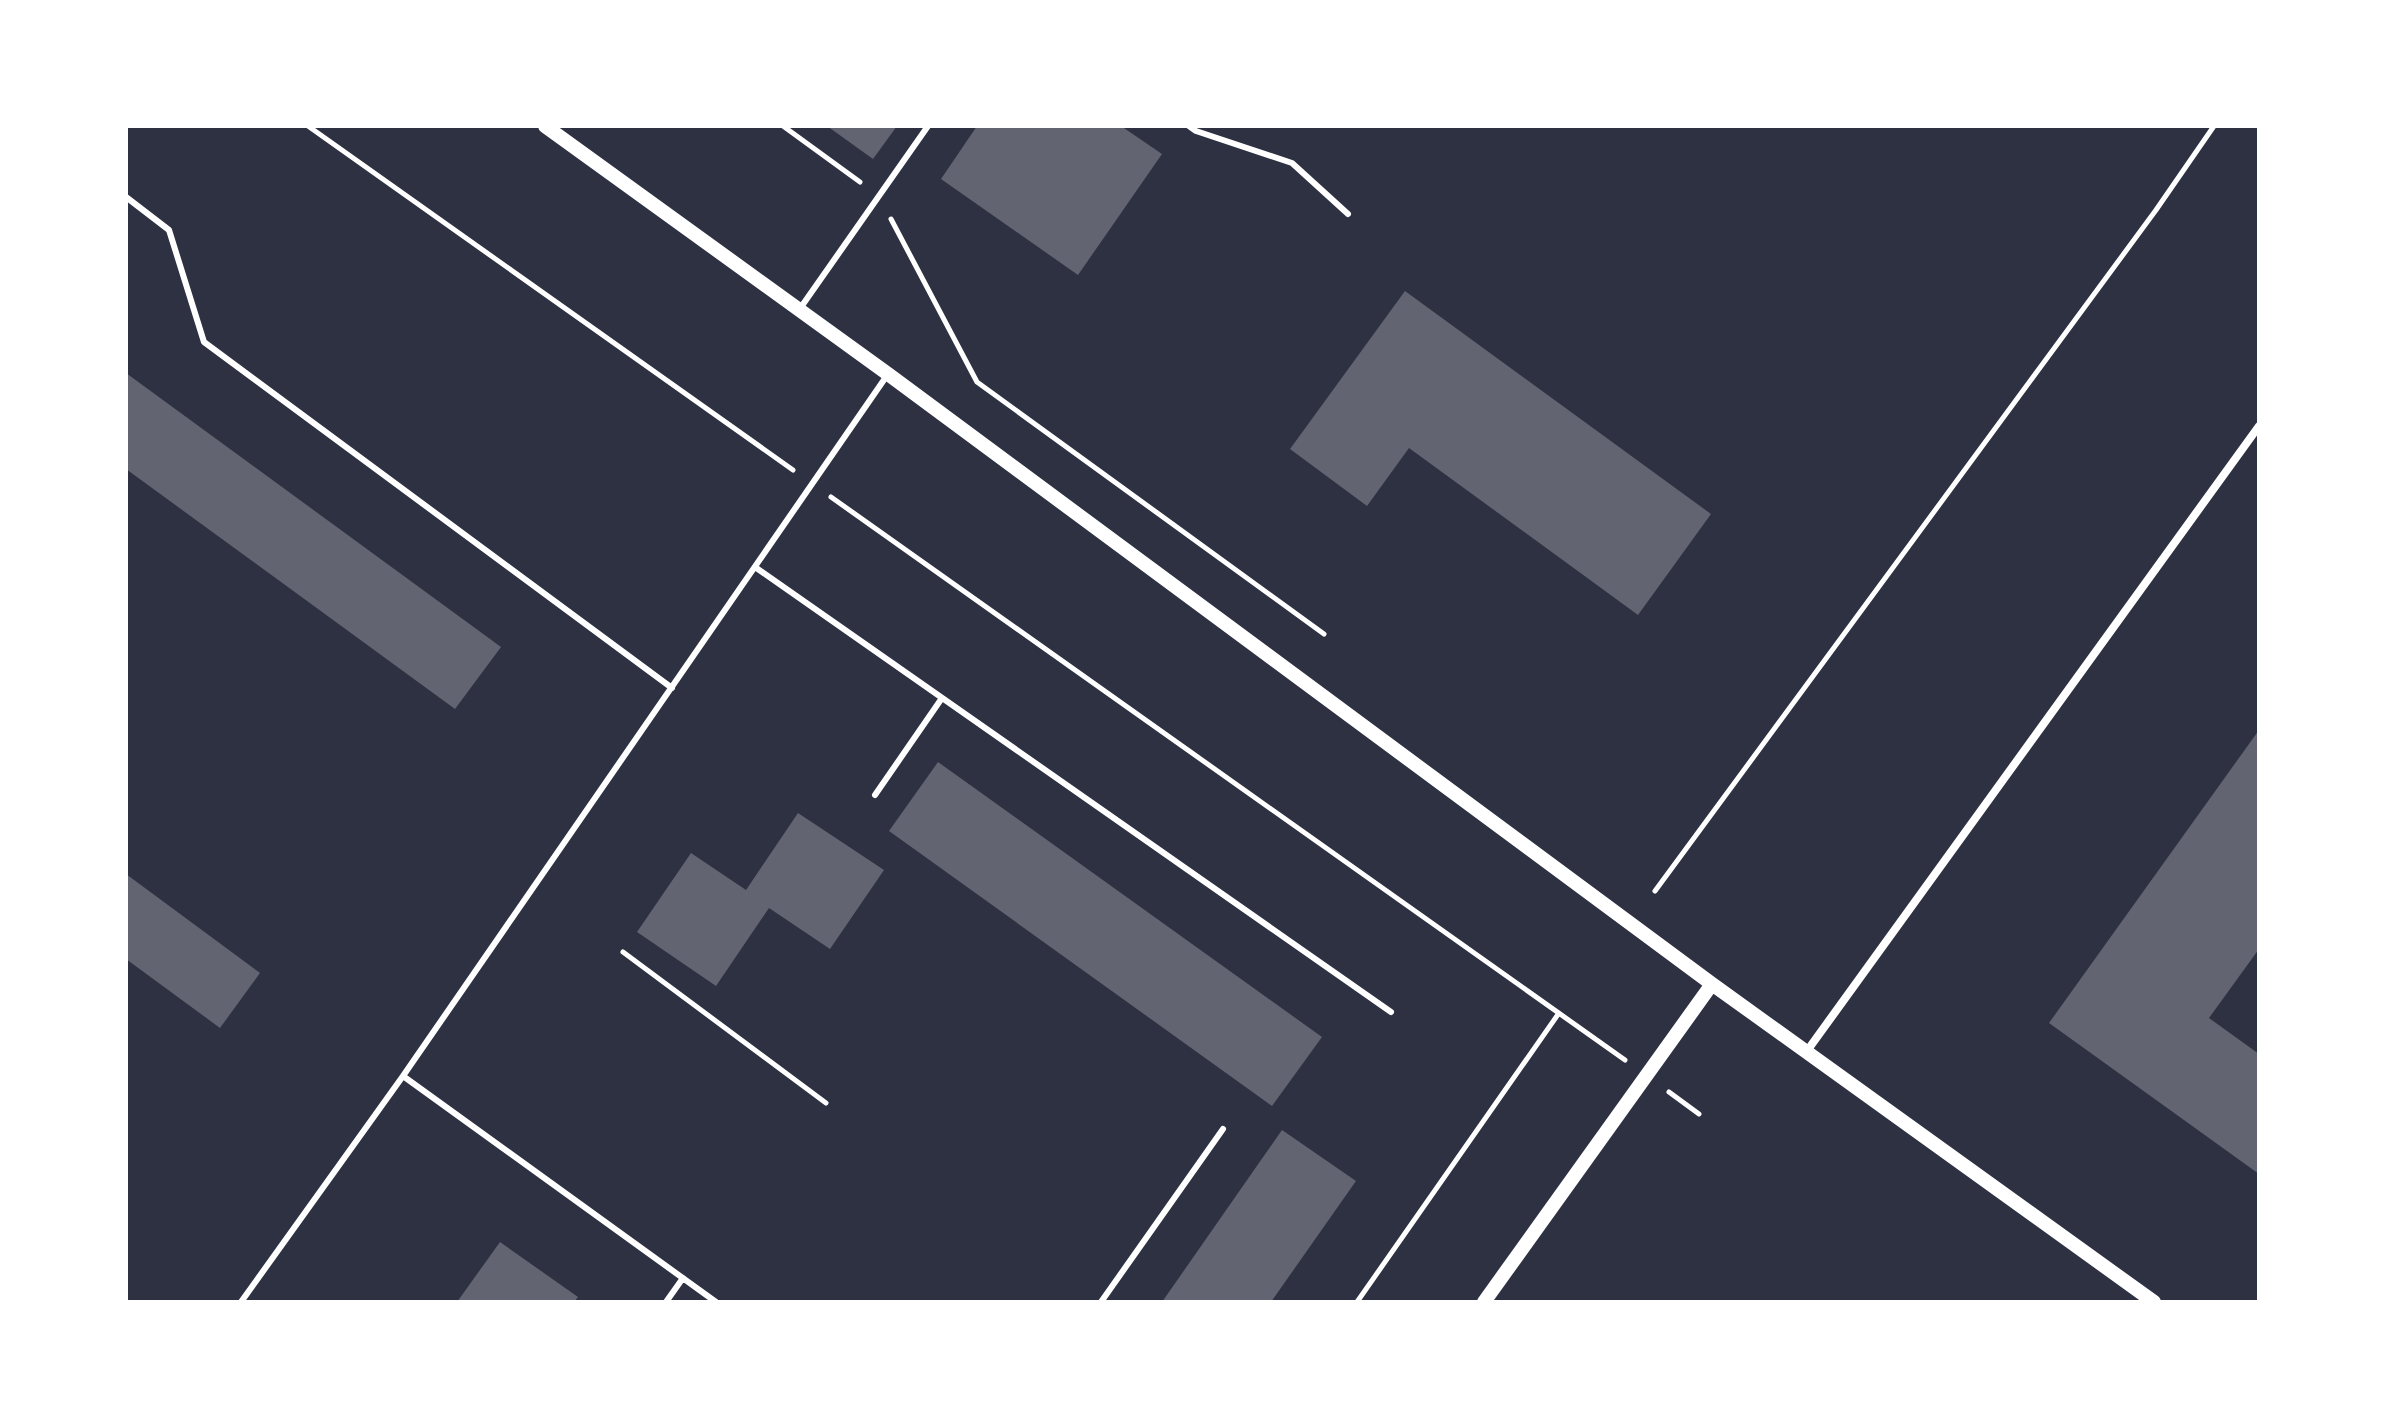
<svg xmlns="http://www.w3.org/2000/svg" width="2385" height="1428" viewBox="0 0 2385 1428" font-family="Overpass,sans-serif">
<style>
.building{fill:#626471}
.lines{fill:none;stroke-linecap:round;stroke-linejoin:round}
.path{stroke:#fff;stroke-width:5}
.service{stroke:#fff;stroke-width:6}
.minor{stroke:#fff;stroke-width:8}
.tertiary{stroke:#fff;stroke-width:14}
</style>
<rect width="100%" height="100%" fill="#2d3142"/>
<path class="building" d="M827,126h70l-24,33z
M977,126h144l41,28 -84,121 -137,-96z
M1405,291l306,223 -73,101 -229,-167 -42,58 -77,-57z
M126,373l375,274 -46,62 -329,-240z
M2259,730v219l-50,69 50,36v120l-210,-151z
M938,762l384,275 -50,69 -383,-275z
M798,813l86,57 -54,79 -61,-41 -53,78 -79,-54 54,-79 55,37z
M126,874l134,99 -40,55 -94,-69z
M1282,1130l74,51 -85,121h-109z
M500,1242l78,55 -4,5h-117z"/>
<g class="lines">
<path class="path" d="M308,126l485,344
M783,126l77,56
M891,219l86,163 347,252
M831,497l794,563
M1655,891l501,-681 58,-84
M623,952l203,151
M1669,1092l30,22
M1357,1302l202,-289"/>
<path class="service" d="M1189,126l7,5 96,32 56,51
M126,197l43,33 35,112 468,346
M799,310l129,-184
M755,567l636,445
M875,795l67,-97
M241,1302l162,-226
M666,1302l17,-24
M716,1302l-313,-226 485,-702
M1101,1302l122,-173"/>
<path class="minor" d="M1807,1051l452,-625"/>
<path class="tertiary" d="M545,126l343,248 824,610 442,318
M1484,1302l228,-318"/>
</g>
<rect width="2385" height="1428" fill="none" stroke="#ffffff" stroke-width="256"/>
</svg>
